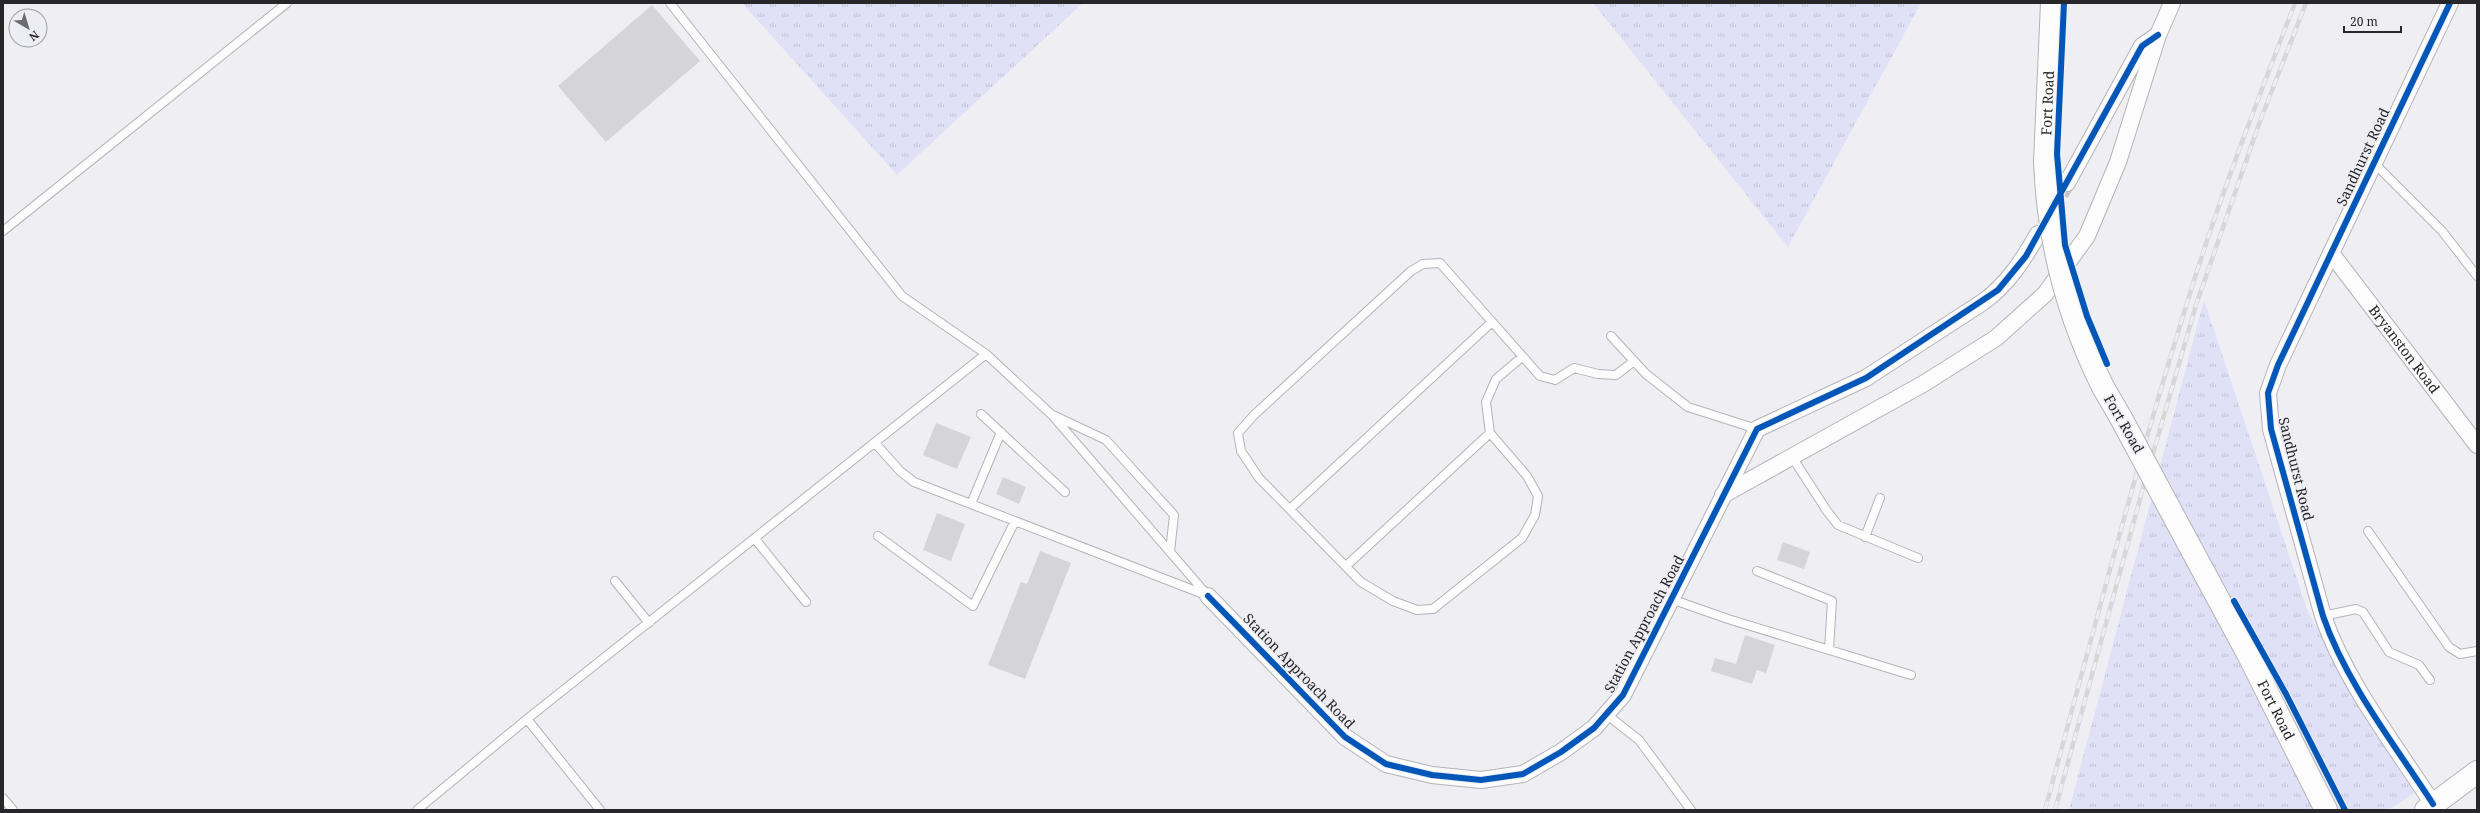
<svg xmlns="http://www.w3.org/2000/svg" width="2480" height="813" viewBox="0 0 2480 813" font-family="'Noto Serif',serif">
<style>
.grass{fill:url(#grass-tufts)}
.building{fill:#d5d5d9}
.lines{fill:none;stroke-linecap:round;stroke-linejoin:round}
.street-tunnel{stroke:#c6c6cb;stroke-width:16;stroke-dasharray:16 8;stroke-linecap:butt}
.lane-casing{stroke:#b4b4b8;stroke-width:10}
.street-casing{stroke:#b4b4b8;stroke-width:18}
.secondary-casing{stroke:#b4b4b8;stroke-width:24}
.lane{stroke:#fcfcfd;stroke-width:8}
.street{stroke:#fcfcfd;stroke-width:16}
.secondary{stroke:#fcfcfd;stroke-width:22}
.rail-casing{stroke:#d7d7d8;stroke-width:4.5}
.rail{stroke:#ededf4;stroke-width:3;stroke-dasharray:9;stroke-linecap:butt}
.secondary-bridge-casing{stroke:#b4b4b8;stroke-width:24;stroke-linecap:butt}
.secondary-bridge{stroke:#fcfcfd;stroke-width:22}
.cycleway-casing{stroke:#ededf4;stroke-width:8}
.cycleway{stroke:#0057b8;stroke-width:6}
.labels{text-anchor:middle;stroke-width:3.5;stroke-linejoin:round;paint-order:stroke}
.street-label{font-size:14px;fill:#27272a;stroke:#ededf4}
</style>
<defs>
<pattern id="grass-tufts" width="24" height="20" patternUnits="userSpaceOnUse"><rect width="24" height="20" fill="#e0e1f6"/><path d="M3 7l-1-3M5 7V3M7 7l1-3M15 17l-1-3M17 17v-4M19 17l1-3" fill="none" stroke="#c0c1d3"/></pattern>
</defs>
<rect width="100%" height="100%" fill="#eeeef3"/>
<path class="grass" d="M742,3h341l-186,172z
M1593,3h328l-133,244z
M2204,300l105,315 107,177 -28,18h-319z"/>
<path class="building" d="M652,5l48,56 -94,81 -48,-56z
M936,423l35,14 -14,32 -34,-14z
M1003,477l23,10 -7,17 -23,-10z
M937,513l28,11 -14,37 -28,-11z
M1783,542l27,10 -6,17 -27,-9z
M1040,551l31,12 -46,116 -37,-14 33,-83 6,2z
M1745,635l30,10 -9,28 -9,-3 -5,14 -41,-13 4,-13 21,6z"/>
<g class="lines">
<path class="street-tunnel" d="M2049,215l18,-32"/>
<g class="lane-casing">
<path id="lane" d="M670,3l232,293 84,58 66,61 156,181
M2374,163l68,68 35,45
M3,231l284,-228
M1611,336l35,38 42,33 69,22
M1522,357l-26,22 -10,23 4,31 37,43 11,20 -3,19 -13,23 -89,71 -16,1 -24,-9 -32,-19 -102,-104 -18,-27 -3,-18 16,-18 157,-144 12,-7 17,-1 100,113 15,4 19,-12 24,6 18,1 18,-14
M981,414l84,78
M1055,416l51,24 68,75 -4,37
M875,443l25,28 14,11 292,113
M1792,457l35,54 11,14 80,33
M971,504l30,-72
M1290,509l202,-187
M2368,531l81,116 11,7 17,-3
M878,536l95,70 42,-85
M1865,537l15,-39
M755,539l51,63
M1346,566l144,-133
M1757,571l75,30 -3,49
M615,581l34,42
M1671,599l57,20 183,56
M2323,616l33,-7 7,3 26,40 30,13 11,15
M1606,714l33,26 52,70
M527,719l73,91
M3,798l10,12
M417,810l110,-91 459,-365"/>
</g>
<g class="street-casing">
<g id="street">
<path d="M2067,183l75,-137 16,-11"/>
<path id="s1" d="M2331,253l146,192"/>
<path d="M1723,495l200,-111 73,-46 49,-44 42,-58 31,-74 40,-127 14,-32"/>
<path d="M1208,596l137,141 41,27 46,11 49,5 42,-6 38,-22 33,-24 29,-33 134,-266 109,-51 117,-76c25,-18 40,-42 55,-68"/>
<path d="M2433,804c-38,-59 -87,-121 -110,-188l-52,-187 -3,-36 10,-28 172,-362"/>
</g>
</g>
<g class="secondary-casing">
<g id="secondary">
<path id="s2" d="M2045,162l7,-159"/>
<path d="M2103,387l18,31"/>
<path id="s3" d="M2187,541l61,113 78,156"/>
<path d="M2426,810l51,-38"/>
</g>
</g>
<use href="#lane" class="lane"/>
<use href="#street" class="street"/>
<use href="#secondary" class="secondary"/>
<g class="rail-casing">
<path id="rail" d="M2045,810c46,-169 90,-340 142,-507 31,-102 70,-201 108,-300
M2055,810l88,-322 53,-183 63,-181 47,-121"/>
</g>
<use href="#rail" class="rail"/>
<g class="secondary-bridge-casing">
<path id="secondary-bridge" d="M2045,162c3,78 23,155 58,225
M2121,418l66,123"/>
</g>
<use href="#secondary-bridge" class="secondary-bridge"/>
<g class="cycleway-casing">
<path id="cycleway" d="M2064,3l-7,151 8,91 22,71 20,48
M1208,596l137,141 41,27 46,11 49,5 42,-6 38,-22 33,-24 29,-33 134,-266 109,-51 132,-88 28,-34 116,-210 16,-11
M2234,601l52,93 59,116
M2433,804c-38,-59 -87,-121 -110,-188l-52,-187 -3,-36 10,-28 172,-362"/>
</g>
<use href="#cycleway" class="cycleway"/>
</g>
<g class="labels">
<g class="street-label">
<text dy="5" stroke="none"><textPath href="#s2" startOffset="59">Fort Road</textPath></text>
<text transform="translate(2363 157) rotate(-65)" y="5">Sandhurst Road</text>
<text dy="5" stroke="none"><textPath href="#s1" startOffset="121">Bryanston Road</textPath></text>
<text transform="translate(2124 424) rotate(60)" y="5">Fort Road</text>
<text transform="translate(2296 469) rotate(76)" y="5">Sandhurst Road</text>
<text transform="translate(1644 624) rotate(-62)" y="5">Station Approach Road</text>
<text transform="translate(1299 671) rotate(46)" y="5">Station Approach Road</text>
<text dy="5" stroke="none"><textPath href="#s3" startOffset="191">Fort Road</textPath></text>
</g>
</g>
<rect width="2480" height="813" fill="none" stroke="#27272a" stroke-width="8"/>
<g transform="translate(28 28) rotate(142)"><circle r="19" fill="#ededf4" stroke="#9e9ea3"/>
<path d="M0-3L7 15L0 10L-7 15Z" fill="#6d6d70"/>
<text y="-6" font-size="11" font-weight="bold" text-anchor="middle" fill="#27272a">N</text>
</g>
<path d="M2344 26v6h57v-6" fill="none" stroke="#27272a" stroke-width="2"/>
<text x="2350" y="26" font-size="12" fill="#27272a" stroke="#ededf4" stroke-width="3" paint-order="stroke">20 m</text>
</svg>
